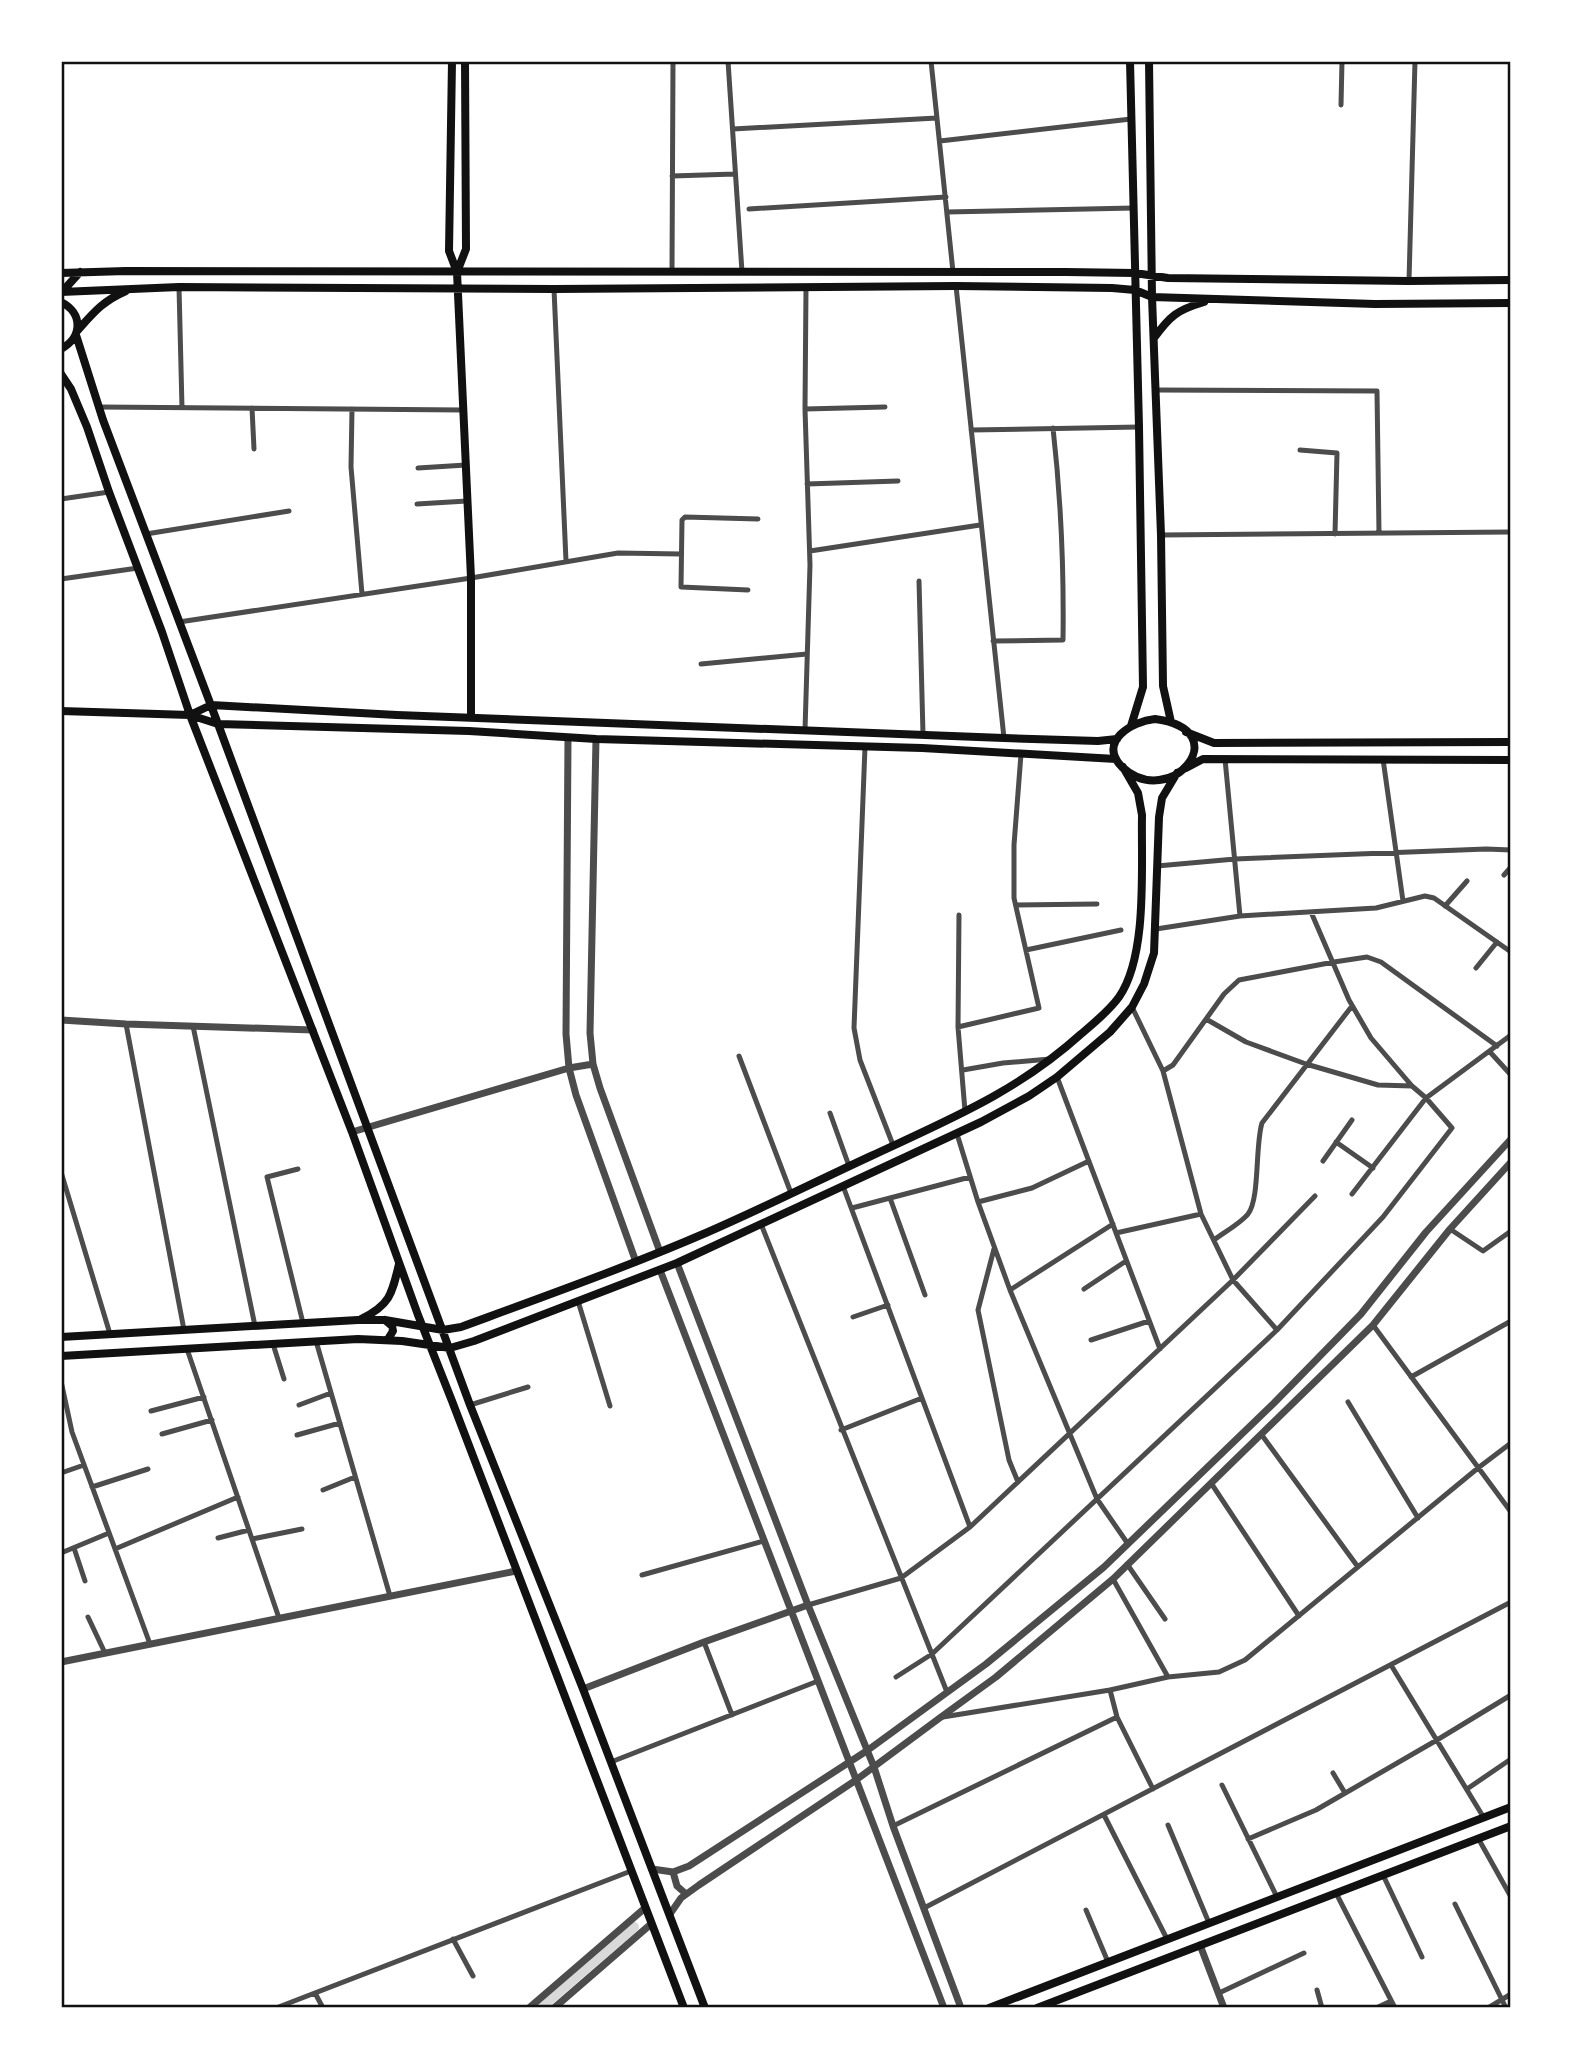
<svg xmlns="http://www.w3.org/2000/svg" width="1572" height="2069" viewBox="0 0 1572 2069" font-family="Overpass,sans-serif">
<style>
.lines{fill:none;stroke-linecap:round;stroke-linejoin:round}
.canal{stroke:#d9d9d9;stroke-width:10}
.minor{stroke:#4c4c4c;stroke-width:5}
.tertiary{stroke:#4c4c4c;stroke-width:7}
.secondary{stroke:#111;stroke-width:8}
.neatline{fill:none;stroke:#111;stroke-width:2.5}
</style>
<rect width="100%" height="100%" fill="#fff"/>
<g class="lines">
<path class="canal" d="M540,2008l94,-81"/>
<path class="minor" d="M728,61l14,211
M931,61l22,211
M1341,105l1,-44
M733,129l204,-11
M940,141l191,-22
M672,176l63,-2
M749,209l197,-12
M947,212l187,-4
M672,272l1,-211
M1409,281l6,-220
M956,286l48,452
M179,287l3,121
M554,289l12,272
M1156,390l221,1 2,142
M99,407l364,3
M252,408l2,41
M352,409l-1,58 11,127
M805,409l80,-2
M971,430l168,-3
M1300,450l37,3 -2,81
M418,468l48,-3
M807,484l91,-3
M61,499l48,-7
M417,504l50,-3
M146,534l143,-23
M1161,535l350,-3
M810,551l170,-26
M61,579l77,-11
M919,581l4,153
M748,590l-67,-3 1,-67 3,-3 73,2
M179,622l292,-44 147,-25 63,1
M993,641l70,-1c1,-71 -2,-141 -10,-212
M701,664l106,-10
M805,730l5,-165 -5,-156 1,-122
M865,747l-11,281 6,32 33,85
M1225,759l15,157
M1383,759l20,142
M1157,866l78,-7 251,-10 25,1
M1504,875l7,-8
M1016,905l81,-1
M1445,906l22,-25
M959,915l-1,112 7,84
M1156,929l84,-13 136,-8 49,-12 9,2 77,54
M1026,950l95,-20
M1476,968l21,-26
M1132,1007l31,64 38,143 32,66 44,50
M1206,1019l40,23 60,22 72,21 34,1
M126,1024l58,306
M193,1026l62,300
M958,1027l81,-19 -25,-110v-53l7,-91
M1490,1052l21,23
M739,1056l52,137
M963,1070l40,-7 47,-4
M1163,1071l10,-6 51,-71 15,-14 95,-18 33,-5 14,5 116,84
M1057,1077l103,272
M830,1113l19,53
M957,1134l21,68 32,88 87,209 31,45
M1336,1142l37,26
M1323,1161l29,-41
M298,1169l-31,8 36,146
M61,1172l49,162
M843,1186l127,341
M1352,1194l74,-96 85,-63
M890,1198l35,97
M978,1202l54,-14 57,-27
M852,1208l118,-31
M761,1224l186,468
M1450,1229l33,22 28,-20
M1116,1233l85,-19
M1214,1240c9,-7 27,-17 34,-26 12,-15 7,-69 14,-91l90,-117
M994,1249l-16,61 31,150 9,22
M1084,1289l42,-28
M1010,1290l103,-66
M578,1301l32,105
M853,1317l35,-12
M1373,1325l138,187
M1091,1340l58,-19
M316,1341l74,255
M273,1344l11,35
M187,1349l92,269
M1411,1377l100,-56
M61,1381l11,51 78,212
M1348,1402l70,116
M299,1405l32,-12
M470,1405l58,-18
M151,1411l53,-14
M841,1430l81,-32
M162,1434l50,-14
M1261,1434l97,133
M297,1435l43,-12
M61,1473l23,-8
M1211,1483l88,133
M92,1487l56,-18
M323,1490l32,-13
M218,1538l31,-8
M252,1539l50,-10
M74,1548l11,33
M115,1549l123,-52
M61,1553l48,-20
M1127,1564l38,55
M642,1575l122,-34
M1113,1579l55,98
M808,1605l93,-27 69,-51 263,-247 82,-84
M88,1617l17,36
M704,1642l28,73
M1391,1665l93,153
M896,1677l36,-23 345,-324 106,-113 69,-89 -26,-30 -14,-12 -41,-48 -22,-38 -38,-88
M1110,1690l7,27 36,72
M943,1717l167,-27 58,-13 51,-5 26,-12 233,-192 33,-25
M611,1762l207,-81
M1333,1773l12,20
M1222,1785l55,112
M1467,1789l44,-30
M1104,1815l63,124
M1168,1825l41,98
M893,1826l224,-109
M1478,1838l33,59
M1248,1839l68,-29 121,-70 74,-45
M1383,1875l39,82
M1336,1893l59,115
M1455,1904l51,104
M924,1908l587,-306
M1086,1910l22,52
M453,1939l20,37
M1317,1990l5,18
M315,1993l8,15
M1219,1993l85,-40
M276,2008l355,-137
M1376,2008l15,-7
M1488,2008l23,-14"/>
<path class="tertiary" d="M568,738l-2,296 3,34 7,27 60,167
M596,739l-6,294 3,31 7,24 60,164
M61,1020l65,4 187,6
M352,1132l217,-64 24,-4
M677,1263l131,342 66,162 19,59 68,182
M660,1270l284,738
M61,1662l455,-91
M583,1689l121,-47 104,-37
M652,1869l21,3 16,-6 179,-116 118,-86 118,-97 170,-164 87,-89 65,-82 85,-93
M673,1872l4,14 9,8
M670,1914l11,-16 18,-13 157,-105 85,-63 55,-40 117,-98 260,-254 77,-96 61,-67
M1200,1945l24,63
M529,2008l116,-100
M554,2008l97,-84"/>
<path class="secondary" d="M452,61l-3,190 8,21 9,-23 -1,-188
M1130,61l9,366 4,260 -12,39
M1149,61l3,236 9,238 2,151 8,36
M457,272l14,306v139
M61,273l65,-2 940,1 69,1 33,5 241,3 102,-1
M61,292l118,-5 375,2 402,-3 156,2 23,2 17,7 223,7 136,-1
M61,293l19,-21
M61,302c22,11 22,35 0,47
M78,330c16,-18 25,-29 48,-39
M76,335l27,85 115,304 252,681 113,284 122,319
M1154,338c16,-22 23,-28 50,-36
M61,374l10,15 16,38 22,65 53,140 28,83 162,417 66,183 34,86 232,607
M61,711l129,4 28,9 251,7 127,8 326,9 194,11
M190,715l21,-10 186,10 607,23 94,3 19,-2
M1155,719c84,11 15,93 -33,48 -25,-25 10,-46 33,-48z
M1186,732l28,11 297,-1
M1186,768l17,-9 308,1
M361,1319c29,-14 31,-25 38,-55
M385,1320l7,6 1,5 -5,8
M61,1337l297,-17h27l58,10 18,-3c82,-30 166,-60 247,-95 55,-24 109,-51 163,-76 77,-36 146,-64 210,-122 13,-11 28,-23 38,-37 29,-42 22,-131 23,-182l-4,-22 -15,-26
M61,1356l297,-17 44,2 48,7 24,-7 203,-78 304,-141 48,-26 28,-19 53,-45 22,-25 12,-23 10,-31 5,-136 3,-19 15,-25
M989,2008l522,-201
M1037,2008l474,-182"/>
</g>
<rect width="1572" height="2069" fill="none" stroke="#ffffff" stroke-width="126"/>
<rect x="63" y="63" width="1446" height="1943" class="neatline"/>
</svg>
